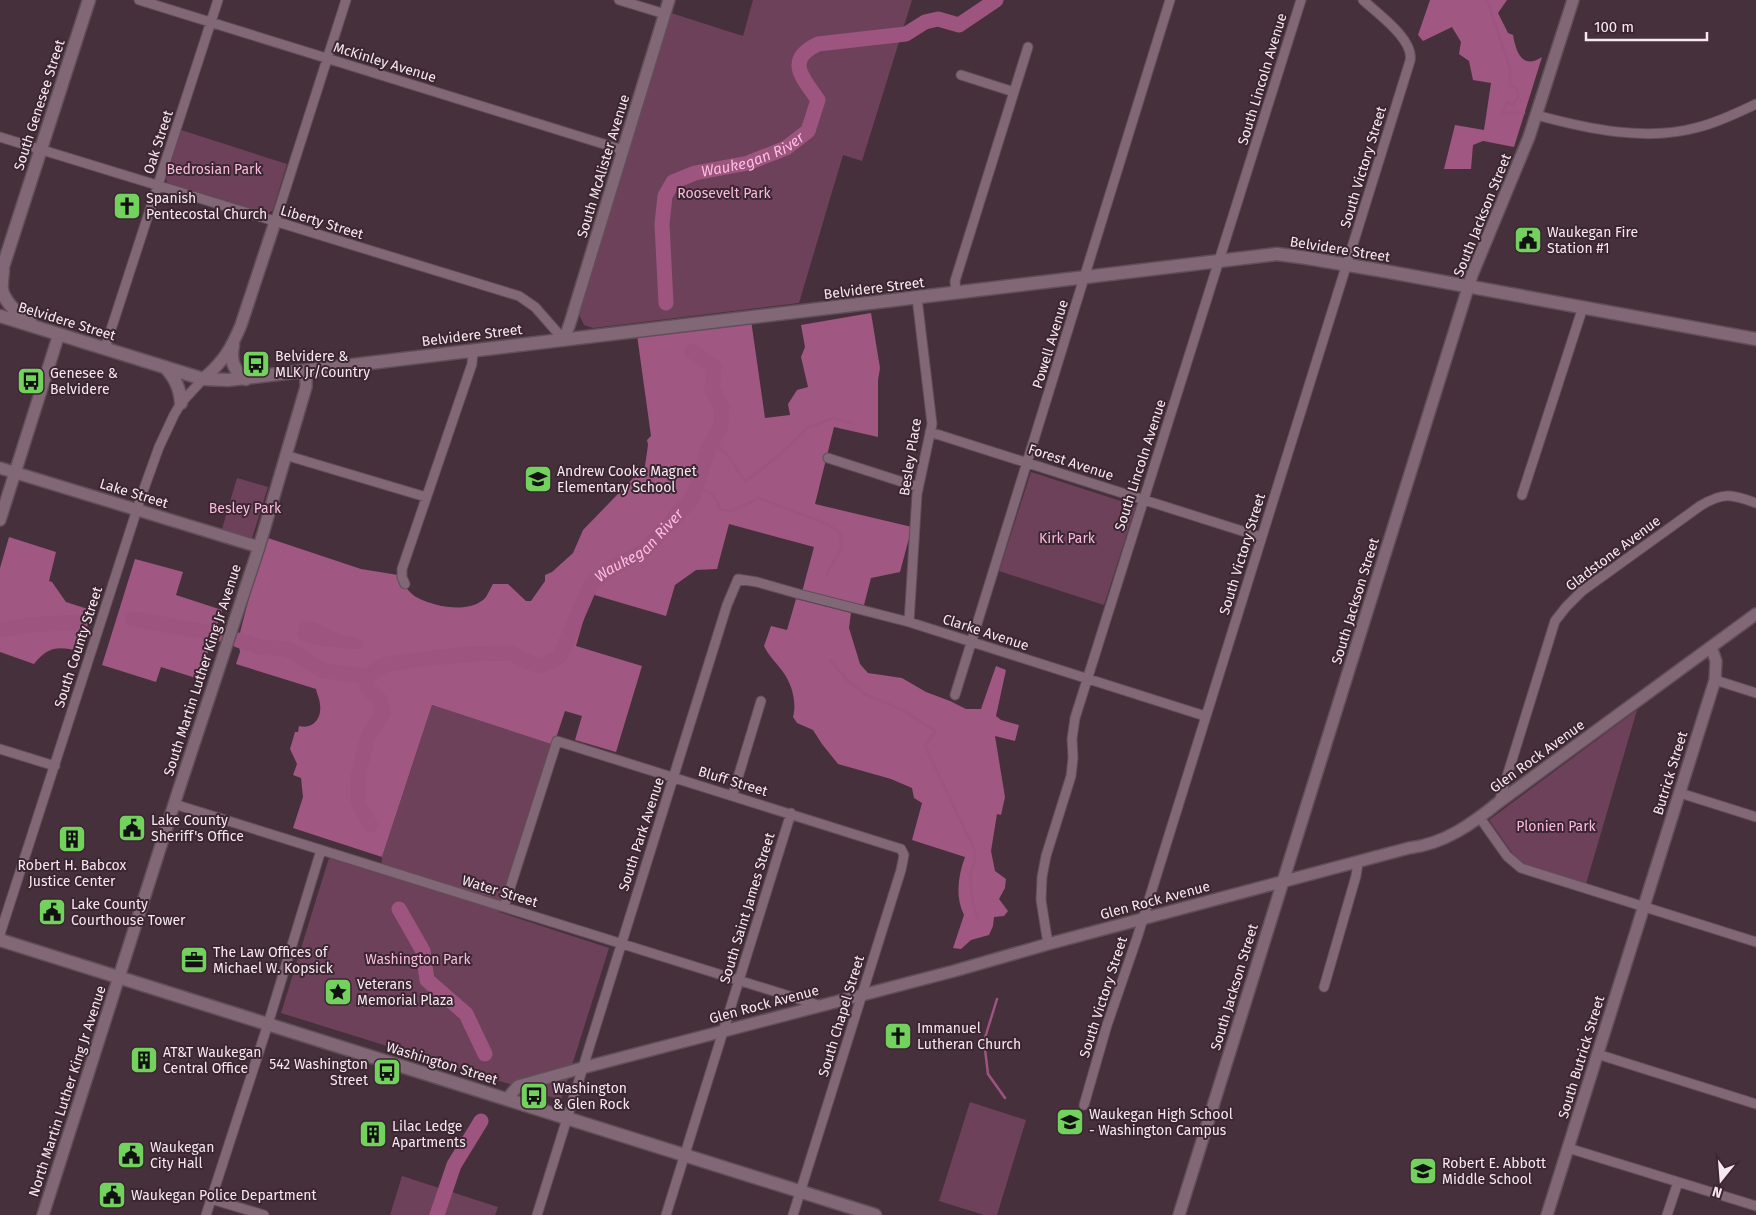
<svg xmlns="http://www.w3.org/2000/svg" width="1756" height="1215" viewBox="0 0 1756 1215" font-family="'Fira Sans',sans-serif">
<style>
.green{fill:#6e415b}
.forest{fill:#a05782}
.water{fill:#9d547f}
.lines{fill:none;stroke-linecap:round;stroke-linejoin:round}
.stream{stroke:#9d547f;stroke-width:2.5}
.river{stroke:#9d547f;stroke-width:15}
.minor-casing{stroke:#614e58;stroke-width:11}
.tertiary-casing{stroke:#614e58;stroke-width:14}
.secondary-casing{stroke:#614e58;stroke-width:15}
.minor{stroke:#826876;stroke-width:9}
.tertiary{stroke:#826876;stroke-width:11}
.secondary{stroke:#826876;stroke-width:12}
.labels{text-anchor:middle;stroke-width:4;stroke-linejoin:round;paint-order:stroke}
.street-label{font-size:14px;fill:#f7e8f0;stroke:#3b2632}
.park-label{font-size:14px;fill:#fabcde;stroke:#3b2632}
.poi-label{font-size:14px;fill:#f7e8f0;stroke:#3b2632;text-anchor:start}
.water-label{font-size:15px;font-style:italic;fill:#fcbee0;stroke:#3b2632}
</style>
<rect width="100%" height="100%" fill="#46303c"/>
<path class="green" d="M753,0h159l-50,161 -19,-6 -44,148 -206,25 -9,-3 -5,-11 92,-301 72,23z
M181,130l106,34 -14,46 -6,4 -96,-29 -4,-3 -1,-4z
M1031,472l105,34 -32,99 -105,-34z
M237,478l31,9 -16,51 -30,-9z
M432,705l119,39 -52,168 110,36 -48,152 -280,-87 48,-155 52,16 1,-17z
M1637,710l-51,174 -61,-20 -10,-7 -26,-37z
M970,1102l56,18 -29,95h-13l-45,-14z
M402,1176l96,31 -3,8h-105z"/>
<path class="forest" d="M1430,0h77l-9,13 10,20 5,2c3,17 9,35 29,22l-28,90 -31,-6 -10,4 -2,24h-27l11,-44 29,5 7,-47 -18,-3 -4,-19 -10,-7 2,-12 -9,-15 -29,14 -5,-6z
M871,313l9,55 -2,12v57l-44,-10 -19,77 97,23 -12,45 -29,6 -8,31 -61,-17 12,-45 -85,-23 -12,45 -21,1 -21,15 -9,31 -75,-22 -15,52 66,20 -26,86 -41,-12 7,-24 -17,-5 -8,24 -6,9 -119,-39 -50,152 -89,-29 10,-31 -2,-19 -8,-3 4,-11 -7,-15 5,-17h3l1,-6c14,4 23,-8 21,-21 0,-5 -3,-11 -4,-16l-80,-25 4,-12 -2,-12 27,-103 96,32 37,6c5,8 11,19 20,23 18,9 49,15 65,2 4,-3 7,-11 10,-16h15l18,17h5l14,-20v-6l7,-3 21,-19 10,-23 62,-64 3,-21 -1,-5 4,-4 -14,-101 114,-15 14,98 25,-3 -2,-11 9,-14 11,-3 -7,-30 4,-10 -4,-22z
M9,537l47,15 -7,29 3,1 14,20 25,8 -12,41c-21,-5 -31,-5 -45,13l-34,-12v-84z
M135,559l48,13 -7,23 46,15 -23,69 -38,-12 -5,15 -54,-17z
M796,599l55,14 -2,15 11,36 8,9 34,5 24,14 24,9 16,8h15l15,-43 10,4 -10,46 5,4 18,5 -4,16 -20,-5 10,61 -4,18 -4,-1 -6,37 4,20 11,8 -1,9 -6,11 9,12 -4,5 -10,1 -1,9 -4,9 -18,5 -10,9 -8,-1 11,-33c-9,-18 -6,-39 1,-58l-53,-17 10,-37 -8,-5 -2,-10 -21,-9 -53,-15 -16,-20 -9,-14 -16,-7 -4,-6c4,-14 -1,-33 -10,-45 -7,-10 -13,-14 -19,-26l7,-20 16,4z"/>
<path class="water" d="M303,621c14,-1 23,8 36,13 5,2 11,1 16,3 4,2 6,4 8,8l-3,4h-7c-12,-2 -44,-2 -53,-10 -2,-2 -2,-4 -3,-7l2,-1v-6z"/>
<g class="lines">
<path class="stream" d="M1487,0l23,68v17l7,4 1,8 -5,8 -6,-3 -5,11h22
M712,442l16,14 17,25 12,-8 29,-24 21,-21 26,-10 19,5
M696,488c15,4 19,5 24,21l12,2 27,-13 68,26 13,9c4,23 -6,23 -13,42
M830,660l16,19 19,15 37,16 34,21 -11,15 50,105c2,14 -5,17 -5,27 0,14 4,28 7,41
M997,999l-13,42 4,33 17,24"/>
<g class="river">
<path id="s1" d="M666,303l-4,-79 3,-28 8,-14 22,-9 53,-10 38,-15 22,-17 10,-31c-15,-22 -34,-40 0,-56l88,-10 19,-12 13,-3 21,6 37,-25"/>
<path d="M132,619l86,15"/>
<path d="M0,630l27,-5 54,-3"/>
<path id="s2" d="M238,640l22,7 28,2 34,21 45,7 17,-12 38,-6 49,-5 40,-1 16,9 14,4 19,-10 31,-72 15,-13 38,-20 48,-52 17,-52 11,-19 2,-20 -10,-19 2,-22 -22,-16"/>
<path d="M367,677v10l13,13 3,13 -15,23 -10,42v24l12,23"/>
<path d="M399,909l24,42 4,29 39,34 19,40"/>
<path d="M437,1215l17,-50 27,-44"/>
</g>
<g class="minor-casing">
<path id="minor" d="M139,0l484,150
M619,0l46,14
M961,75l53,17
M1536,115c52,14 111,27 163,12 20,-5 38,-14 57,-23
M0,137l519,159 16,11 29,33
M275,222l71,-222
M956,293l-1,-12 73,-234
M105,348l113,-348
M930,432l331,105
M285,455l141,42
M828,458l90,29
M1522,495l61,-188
M405,584l-3,-7v-8l70,-205 1,-14
M909,622l8,-128 15,-70 -15,-126
M1715,680l41,13
M955,695l215,-695
M0,749l55,17
M1680,793l76,24
M733,794l28,-93
M1499,802l56,-181 11,-14 16,-16 118,-85c23,-14 31,-12 56,-3
M174,804l644,201
M1480,818l27,38 14,12 235,74
M504,907l53,-166 344,108 3,6 -3,15 -108,345
M0,934l141,-437 18,-50 15,-32 7,-12 22,-24
M1048,944l-7,-44 1,-23 4,-21 25,-80 2,-18 -1,-19 3,-21 226,-718
M1324,987l32,-111 2,-13
M1597,1054l159,50
M1084,1105l23,-80 30,-87 273,-877c5,-21 -32,-47 -47,-61
M1568,1148l188,58
M211,1199l53,16
M206,1215l62,-191 53,-174
M537,1215l190,-610 11,-26 19,3 42,12 110,28 296,94
M666,1215l125,-402
M1667,1215l11,-33"/>
</g>
<g class="tertiary-casing">
<path id="tertiary" d="M564,340l6,-17 99,-323
M203,379c20,-17 28,-30 38,-54l34,-103
M0,468l259,79
M0,520l59,-186
M507,1099l11,-13 64,-18 372,-97 94,-27 361,-96c35,-4 63,-24 90,-46l257,-188
M43,1215l135,-423 81,-245 47,-160v-16
M1179,1215l293,-940 57,-138 44,-137
M1547,1215l168,-535 1,-19 -5,-14"/>
</g>
<g class="secondary-casing">
<path id="secondary" d="M3,269c0,7 -2,14 -1,21 3,13 18,26 29,33
M0,276l89,-276
M0,316l203,63 25,1 1049,-126 30,4 77,13 372,68
M233,345c-3,15 0,25 13,34
M165,367c10,11 15,21 16,36
M0,940l875,275"/>
</g>
<use href="#minor" class="minor"/>
<use href="#tertiary" class="tertiary"/>
<use href="#secondary" class="secondary"/>
</g>
<defs>
<g id="church-square" transform="scale(1.4375)"><rect x="-9" y="-9" width="18" height="18" rx="4" fill="#72d25d" stroke="#3b2632"/><path d="M-1.2-6h2.4v3.5h3.3v2.4h-3.3V6h-2.4V-.1h-3.3v-2.4h3.3Z" fill="#111"/></g>
<g id="civic-square" transform="scale(1.4375)"><rect x="-9" y="-9" width="18" height="18" rx="4" fill="#72d25d" stroke="#3b2632"/><path d="M-.6-6.5H3V-4.5H.6V-3L4-1V1h2V6H-6V1h2V-1L-.6-3ZM-1.2 2.5V6h2.4V2.5Z" fill="#111"/></g>
<g id="bus-square" transform="scale(1.4375)"><rect x="-9" y="-9" width="18" height="18" rx="4" fill="#72d25d" stroke="#3b2632"/><path d="M-5-6H5V4H4V6H2V4H-2V6H-4V4H-5ZM-3.5-4V0h7V-4ZM-3.5 1.2v1.5H-2V1.2ZM2 1.2v1.5H3.5V1.2Z" fill="#111"/></g>
<g id="school-square" transform="scale(1.4375)"><rect x="-9" y="-9" width="18" height="18" rx="4" fill="#72d25d" stroke="#3b2632"/><path d="M0-5L7-2L0 1L-7-2ZM-4 1L0 2.5L4 1V4Q0 6-4 4Z" fill="#111"/></g>
<g id="building-square" transform="scale(1.4375)"><rect x="-9" y="-9" width="18" height="18" rx="4" fill="#72d25d" stroke="#3b2632"/><path d="M-4-6H4V6H1V3H-1V6H-4ZM-2.5-4.3h1.7v1.8h-1.7ZM.8-4.3h1.7v1.8H.8ZM-2.5-1h1.7V.8h-1.7ZM.8-1h1.7V.8H.8Z" fill="#111"/></g>
<g id="office-square" transform="scale(1.4375)"><rect x="-9" y="-9" width="18" height="18" rx="4" fill="#72d25d" stroke="#3b2632"/><path d="M-6-3h4V-5.5h4V-3h4V5H-6ZM-1-4.5V-3h2v-1.5ZM-6 0V1H6V0Z" fill="#111"/></g>
<g id="sight-square" transform="scale(1.4375)"><rect x="-9" y="-9" width="18" height="18" rx="4" fill="#72d25d" stroke="#3b2632"/><path d="M0-6L1.8-2.2L6-1.7L2.9 1.2L3.7 5.4L0 3.3L-3.7 5.4L-2.9 1.2L-6-1.7L-1.8-2.2Z" fill="#111"/></g>
</defs>
<g fill-rule="evenodd">
<use href="#church-square" x="127" y="206"/>
<use href="#civic-square" x="1528" y="240"/>
<use href="#bus-square" x="256" y="364"/>
<use href="#bus-square" x="31" y="381"/>
<use href="#school-square" x="538" y="479"/>
<use href="#civic-square" x="132" y="828"/>
<use href="#building-square" x="72" y="839"/>
<use href="#civic-square" x="52" y="912"/>
<use href="#office-square" x="194" y="960"/>
<use href="#sight-square" x="338" y="992"/>
<use href="#church-square" x="898" y="1036"/>
<use href="#building-square" x="144" y="1060"/>
<use href="#bus-square" x="387" y="1072"/>
<use href="#bus-square" x="534" y="1096"/>
<use href="#school-square" x="1070" y="1122"/>
<use href="#building-square" x="373" y="1134"/>
<use href="#civic-square" x="131" y="1155"/>
<use href="#school-square" x="1423" y="1171"/>
<use href="#civic-square" x="112" y="1195"/>
</g>
<g class="labels">
<g class="street-label">
<text transform="translate(385 62) rotate(17)" y="5">McKinley Avenue</text>
<text transform="translate(1262 79) rotate(-73)" y="5">South Lincoln Avenue</text>
<text transform="translate(39 105) rotate(-72)" y="5">South Genesee Street</text>
<text transform="translate(158 142) rotate(-72)" y="5">Oak Street</text>
<text transform="translate(603 166) rotate(-73)" y="5">South McAlister Avenue</text>
<text transform="translate(1363 167) rotate(-73)" y="5">South Victory Street</text>
<text transform="translate(1482 215) rotate(-68)" y="5">South Jackson Street</text>
<text transform="translate(322 222) rotate(17)" y="5">Liberty Street</text>
<text transform="translate(1340 249) rotate(9)" y="5">Belvidere Street</text>
<text transform="translate(874 288) rotate(-7)" y="5">Belvidere Street</text>
<text transform="translate(67 321) rotate(17)" y="5">Belvidere Street</text>
<text transform="translate(472 335) rotate(-7)" y="5">Belvidere Street</text>
<text transform="translate(1050 344) rotate(-73)" y="5">Powell Avenue</text>
<text transform="translate(910 457) rotate(-81)" y="5">Besley Place</text>
<text transform="translate(1071 462) rotate(18)" y="5">Forest Avenue</text>
<text transform="translate(1140 465) rotate(-72)" y="5">South Lincoln Avenue</text>
<text transform="translate(134 493) rotate(17)" y="5">Lake Street</text>
<text transform="translate(1613 553) rotate(-37)" y="5">Gladstone Avenue</text>
<text transform="translate(1242 554) rotate(-73)" y="5">South Victory Street</text>
<text transform="translate(1355 601) rotate(-73)" y="5">South Jackson Street</text>
<text transform="translate(986 632) rotate(18)" y="5">Clarke Avenue</text>
<text transform="translate(78 647) rotate(-72)" y="5">South County Street</text>
<text transform="translate(202 670) rotate(-72)" y="5">South Martin Luther King Jr Avenue</text>
<text transform="translate(1537 756) rotate(-36)" y="5">Glen Rock Avenue</text>
<text transform="translate(1670 773) rotate(-73)" y="5">Butrick Street</text>
<text transform="translate(733 781) rotate(17)" y="5">Bluff Street</text>
<text transform="translate(641 834) rotate(-72)" y="5">South Park Avenue</text>
<text transform="translate(500 891) rotate(17)" y="5">Water Street</text>
<text transform="translate(1155 900) rotate(-15)" y="5">Glen Rock Avenue</text>
<text transform="translate(747 908) rotate(-73)" y="5">South Saint James Street</text>
<text transform="translate(1234 987) rotate(-73)" y="5">South Jackson Street</text>
<text transform="translate(1103 997) rotate(-72)" y="5">South Victory Street</text>
<text transform="translate(764 1004) rotate(-15)" y="5">Glen Rock Avenue</text>
<text transform="translate(841 1016) rotate(-73)" y="5">South Chapel Street</text>
<text transform="translate(1581 1057) rotate(-73)" y="5">South Butrick Street</text>
<text transform="translate(442 1063) rotate(17)" y="5">Washington Street</text>
<text transform="translate(67 1091) rotate(-72)" y="5">North Martin Luther King Jr Avenue</text>
</g>
<g class="park-label">
<text x="214" y="174">Bedrosian Park</text>
<text x="724" y="198">Roosevelt Park</text>
<text x="245" y="513">Besley Park</text>
<text x="1067" y="543">Kirk Park</text>
<text x="1556" y="831">Plonien Park</text>
<text x="418" y="964">Washington Park</text>
</g>
<g class="poi-label">
<text x="146" y="203">Spanish<tspan x="146" dy="16">Pentecostal Church</tspan></text>
<text x="1547" y="237">Waukegan Fire<tspan x="1547" dy="16">Station #1</tspan></text>
<text x="275" y="361">Belvidere &amp;<tspan x="275" dy="16">MLK Jr/Country</tspan></text>
<text x="50" y="378">Genesee &amp;<tspan x="50" dy="16">Belvidere</tspan></text>
<text x="557" y="476">Andrew Cooke Magnet<tspan x="557" dy="16">Elementary School</tspan></text>
<text x="151" y="825">Lake County<tspan x="151" dy="16">Sheriff's Office</tspan></text>
<text x="72" y="870" text-anchor="middle">Robert H. Babcox<tspan x="72" dy="16">Justice Center</tspan></text>
<text x="71" y="909">Lake County<tspan x="71" dy="16">Courthouse Tower</tspan></text>
<text x="213" y="957">The Law Offices of<tspan x="213" dy="16">Michael W. Kopsick</tspan></text>
<text x="357" y="989">Veterans<tspan x="357" dy="16">Memorial Plaza</tspan></text>
<text x="917" y="1033">Immanuel<tspan x="917" dy="16">Lutheran Church</tspan></text>
<text x="163" y="1057">AT&amp;T Waukegan<tspan x="163" dy="16">Central Office</tspan></text>
<text x="368" y="1069" text-anchor="end">542 Washington<tspan x="368" dy="16">Street</tspan></text>
<text x="553" y="1093">Washington<tspan x="553" dy="16">&amp; Glen Rock</tspan></text>
<text x="1089" y="1119">Waukegan High School<tspan x="1089" dy="16">- Washington Campus</tspan></text>
<text x="392" y="1131">Lilac Ledge<tspan x="392" dy="16">Apartments</tspan></text>
<text x="150" y="1152">Waukegan<tspan x="150" dy="16">City Hall</tspan></text>
<text x="1442" y="1168">Robert E. Abbott<tspan x="1442" dy="16">Middle School</tspan></text>
<text x="131" y="1200">Waukegan Police Department</text>
</g>
<g class="water-label">
<text dy="5" stroke="none"><textPath href="#s1" startOffset="208">Waukegan River</textPath></text>
<text dy="5" stroke="none"><textPath href="#s2" startOffset="480">Waukegan River</textPath></text>
</g>
</g>
<g transform="translate(1721 1180) rotate(197)" stroke="#3b2632" stroke-width="4" paint-order="stroke">
<path d="M0-4L9 19L0 12L-9 19Z" fill="#f7e8f0"/>
<text y="-8" font-size="14" font-weight="bold" text-anchor="middle" fill="#f7e8f0">N</text>
</g>
<path d="M1586 32v8h121v-8" fill="none" stroke="#f7e8f0" stroke-width="2.5"/>
<text x="1594" y="32" font-size="15" fill="#f7e8f0" stroke="#3b2632" stroke-width="4" paint-order="stroke">100 m</text>
</svg>
